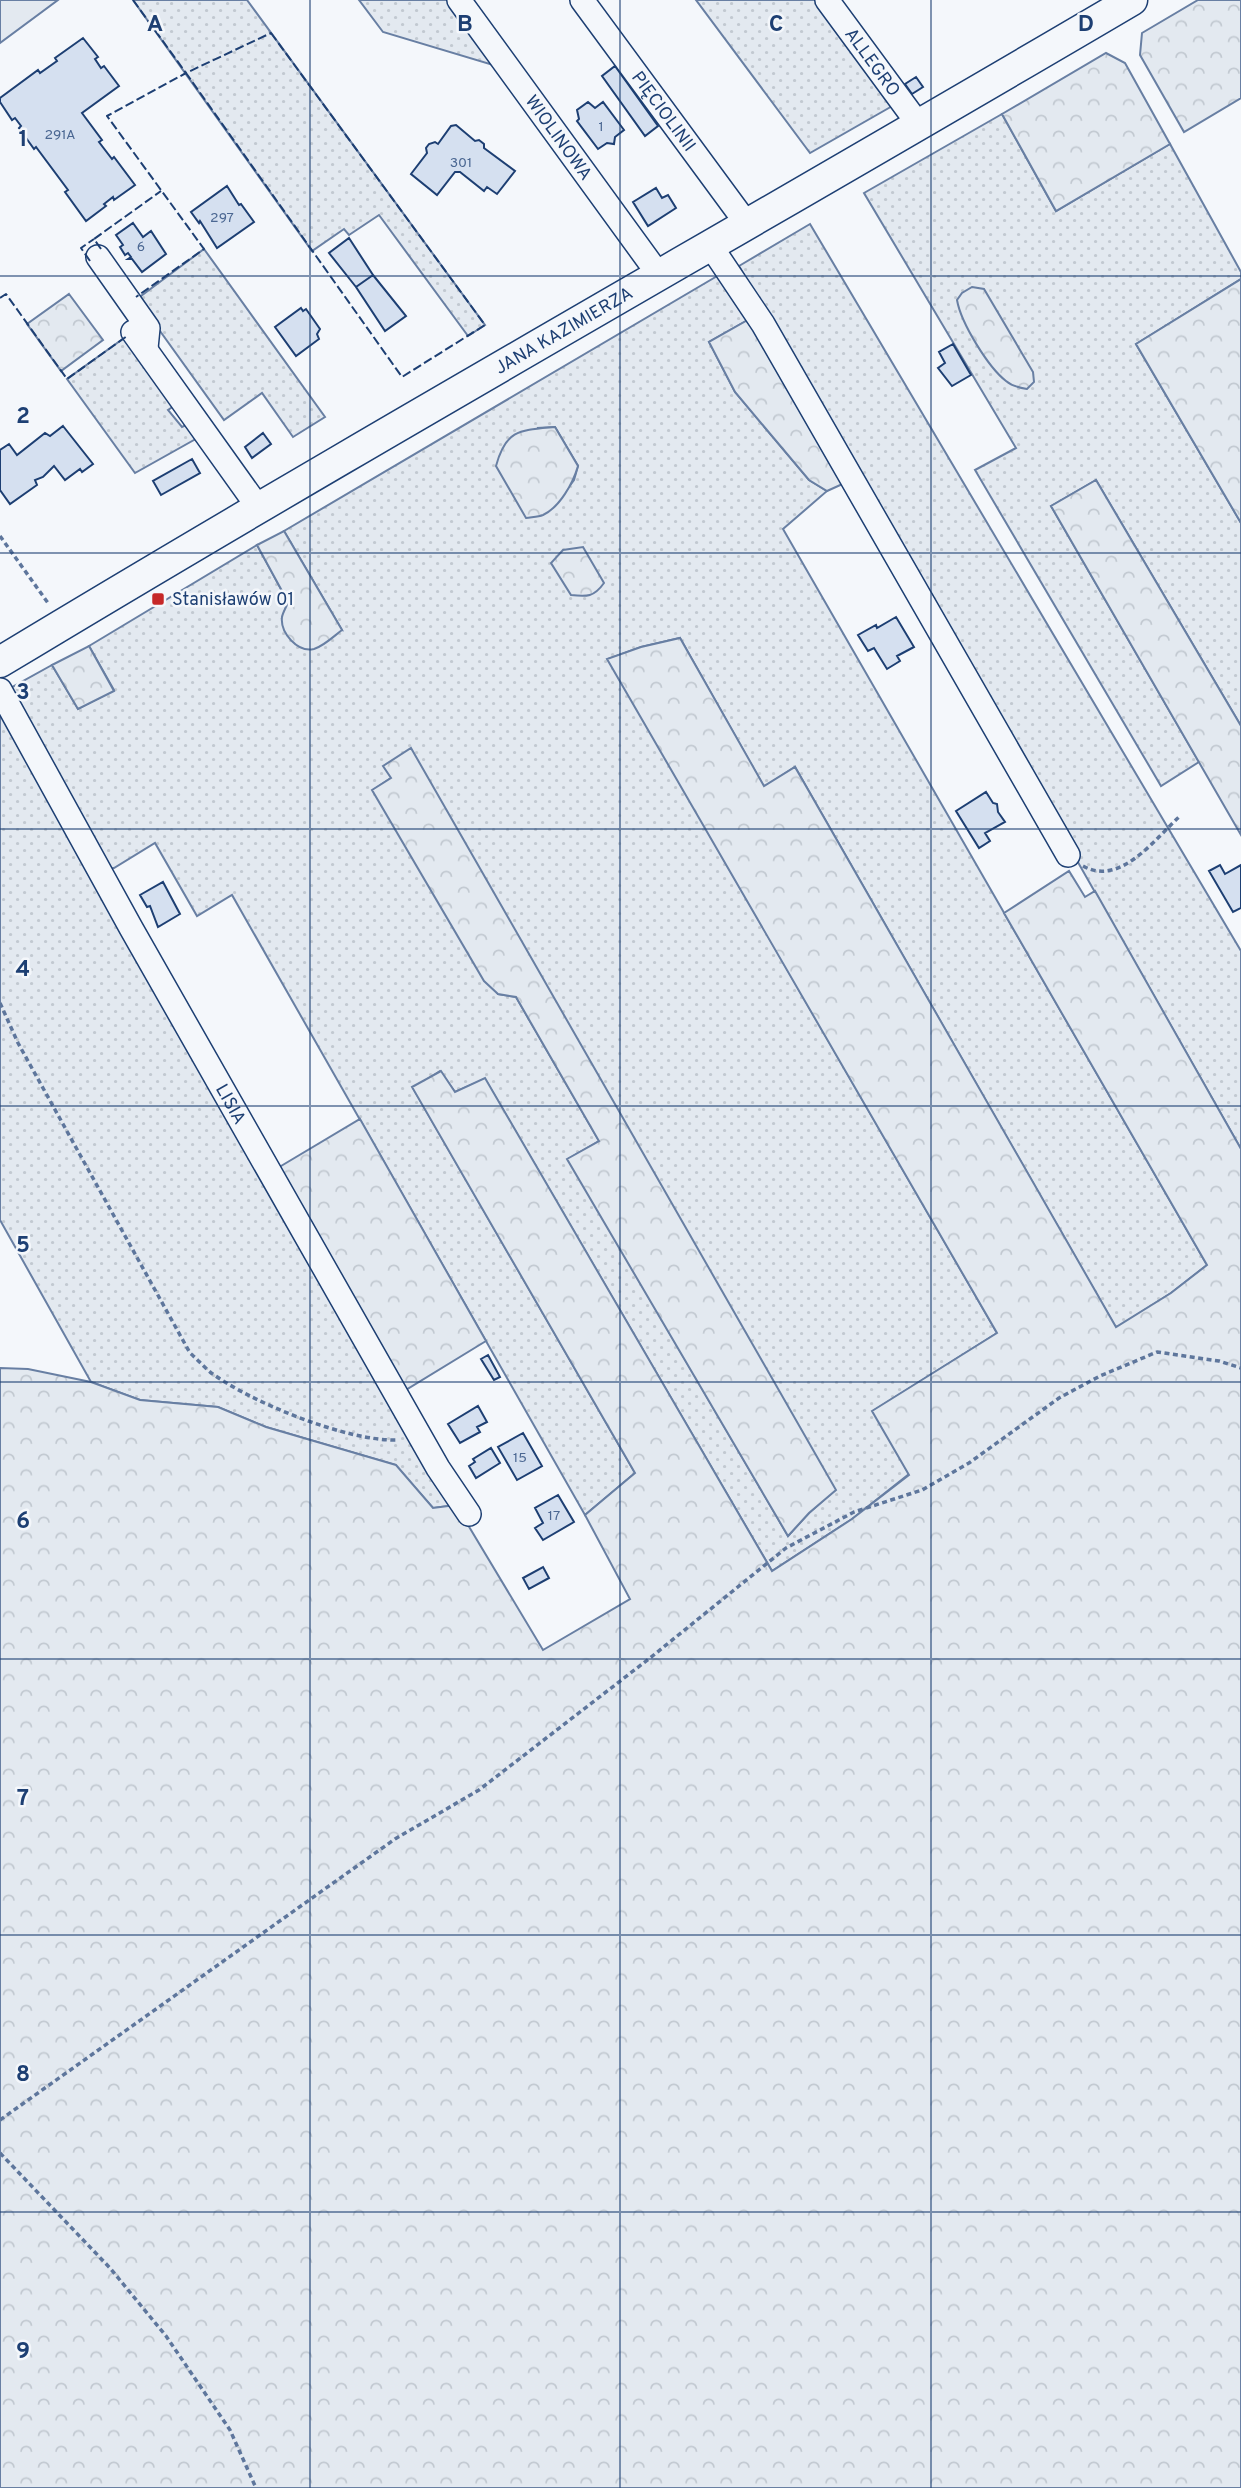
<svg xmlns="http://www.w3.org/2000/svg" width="1241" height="2488" viewBox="0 0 1241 2488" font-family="Overpass,sans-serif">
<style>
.grass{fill:url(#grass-dots);stroke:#687fa3;stroke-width:2;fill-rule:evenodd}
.forest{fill:url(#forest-crowns);stroke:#687fa3;stroke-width:2}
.pitch{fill:#e3e9f0;stroke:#687fa3;stroke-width:2}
.building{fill:#d5e0f0;stroke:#1d3f73;stroke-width:2}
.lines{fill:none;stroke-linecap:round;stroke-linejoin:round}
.minor-casing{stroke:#1d3f73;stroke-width:26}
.major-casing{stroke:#1d3f73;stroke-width:33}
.path{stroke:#5e769c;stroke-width:3.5;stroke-dasharray:5 3.5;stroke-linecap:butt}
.minor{stroke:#f4f7fb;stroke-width:23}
.major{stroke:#f4f7fb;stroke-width:30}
.fence{stroke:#1d3f73;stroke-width:2;stroke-dasharray:9 3.5;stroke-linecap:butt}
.grid{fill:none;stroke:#1d3f73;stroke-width:2;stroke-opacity:0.55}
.poi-dot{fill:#c62828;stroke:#f4f7fb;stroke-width:2.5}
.labels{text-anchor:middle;stroke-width:5;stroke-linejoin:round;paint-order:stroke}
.number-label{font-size:14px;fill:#4b6792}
.street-label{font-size:18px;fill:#1d3f73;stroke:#f4f7fb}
.poi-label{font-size:18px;fill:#1d3f73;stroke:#f4f7fb;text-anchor:start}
.grid-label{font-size:23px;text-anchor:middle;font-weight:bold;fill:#1d3f73;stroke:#f4f7fb;stroke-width:5;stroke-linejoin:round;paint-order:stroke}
</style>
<defs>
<pattern id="grass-dots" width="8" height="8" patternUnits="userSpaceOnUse" patternTransform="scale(1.75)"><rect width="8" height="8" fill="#e3e9f0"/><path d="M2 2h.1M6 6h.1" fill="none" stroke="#c2c9d1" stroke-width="1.8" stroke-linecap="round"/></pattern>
<pattern id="forest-crowns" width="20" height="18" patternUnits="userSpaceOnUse" patternTransform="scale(1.75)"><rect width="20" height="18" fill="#e3e9f0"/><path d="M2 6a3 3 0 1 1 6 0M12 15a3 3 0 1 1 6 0" fill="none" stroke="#c2c9d1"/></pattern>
</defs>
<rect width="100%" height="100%" fill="#f4f7fb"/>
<path class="grass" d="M133,0h114l238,325 -17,11 -89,-121 -30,20 -5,-6 -32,22z
M359,0h88l46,65 -110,-33z
M696,0h120l78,105 -84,48z
M1002,114l54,97 114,-67 71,128v7l-105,65 105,179v203l-145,-246 -45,26 148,256 -38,24 -186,-316 41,-22 -152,-255z
M810,224l431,727v198l-502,-883z
M204,249l121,168 -32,20 -31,-44 -38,27 -87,-121z
M719,275l34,42 -44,25 26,50 74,88 18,11 -44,38 424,736 -36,28 -55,35 -321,-561 -31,20 -84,-149 -39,9 -33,12 389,674 -124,78 36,63 -57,45 -80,52 -287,-492 -30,13 -15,-21 -27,17 222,385 -50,42 -353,-620 -35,21 -42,-73 -41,25 -7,1 -100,-179 45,-25 26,44 36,-19 -25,-44 168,-101 31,57 -6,16 60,12 -58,-99zM555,427l23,39 -4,14 -18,24 -18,-76zM391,778l444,712 -26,23 -21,23 -220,-377 31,-18 -83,-144 -18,-3 -125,-204z
M127,336l47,70 -6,4 14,17 8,-4 11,13 -66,37 -68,-94z
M0,696l456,809 -23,3 -38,-43 -129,-38 -48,-20 -78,-7 -49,-18 -91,-162z"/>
<path class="forest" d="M1198,0h43v98l-57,34 -44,-77 2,-22z
M1106,53l19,10 45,81 -114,67 -54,-97z
M1241,279v244l-105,-179z
M972,287l12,2 49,83 1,10 -7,7c-7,-1 -15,-3 -21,-8 -18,-14 -45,-58 -49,-81l5,-7z
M69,294l34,46 -42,31 -34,-47z
M753,317l94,165 -20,9 -18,-11 -74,-88 -26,-50z
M555,427l23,39c-5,17 -18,41 -35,49 -5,2 -12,2 -17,3l-30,-52c10,-37 24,-36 59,-39z
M1096,480l145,246v109l-190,-329z
M284,531l58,99c-8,6 -18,16 -28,19 -16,4 -34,-16 -32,-32 1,-5 5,-11 6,-15l-31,-57z
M583,547l21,36c-10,14 -17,14 -33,12l-20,-32 12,-13z
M680,638l84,148 31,-19 321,560 55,-34 36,-28 -203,-352 65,-42 16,26 10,-6 146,258v1339h-1241v-1120l28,1 63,13 49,18 78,7 48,20 130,38 37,43 23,-3 87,145 87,-51 -45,-84 50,-42 -223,-386 29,-16 14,21 30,-14 287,493 80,-52 57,-44 -37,-64 125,-78 -390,-674 34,-12z
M89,646l25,45 -36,18 -26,-44z
M411,748l425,742 -27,23 -21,23 -221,-377 32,-18 -83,-144 -18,-3 -14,-13 -112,-191 19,-12 -8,-12z
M360,1119l126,222 -82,50 -128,-222z"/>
<path class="pitch" d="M0,0h58l-58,43z"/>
<path class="building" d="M83,38l15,19 -3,2 6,9 3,-2 15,20 -37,27 20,27 -3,2 13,17 2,-2 21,28 -21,15 -1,-3 -9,7 2,2 -20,15 -21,-29 3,-2 -32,-43 -2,2 -15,-21 2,-2 -6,-8 -3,2 -12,-18v-4l38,-28 2,3 17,-12 -2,-3z
M615,66l43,60 -13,10 -43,-60z
M916,77l7,10 -11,7 -7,-10z
M588,102l7,6 8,-6 21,28 -9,7 -1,7 -7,-1 -9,6 -21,-28 2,-2 -2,-9z
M456,125l19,16 4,-1 5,4v4l31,23 -18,23 -10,-7 -3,4 -24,-19h-5l-18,23 -26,-21 16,-21 -1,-5 3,-4 6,-2 3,2 13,-18z
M227,186l12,19 2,-1 13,18 -37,26 -17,-27 -1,2 -8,-11z
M656,188l6,10 6,-3 8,13 -28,18 -15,-24z
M133,223l10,14 8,-6 15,23 -24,18 -10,-13h-4l3,-2 -3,-4 -3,2 -5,-8 3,-2 -7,-10z
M349,238l24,37 -17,12 -27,-34z
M373,275l33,41 -21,15 -29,-44z
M301,308l2,3 3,-2 14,20 -3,5 2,5 -23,17 -21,-29z
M953,344l18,31 -19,11 -14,-18 7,-5 -6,-11z
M63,426l30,38 -11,8 -2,-3 -15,11 -11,-14 -11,11 -8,3 2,5 -27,19 -10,-14v-40l9,-6 8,11 28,-22 5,3z
M263,433l8,11 -19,14 -7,-11z
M192,459l8,14 -39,22 -8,-14z
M896,617l18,30 -17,9 3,5 -13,8 -13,-21 -6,3 -10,-16 18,-10 1,3z
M986,792l7,11 4,1 1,8 7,10 -20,11 5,8 -11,7 -23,-37z
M1220,865l5,9 16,-9v43l-8,4 -24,-41z
M163,882l17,32 -22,13 -8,-21 -3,1 -7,-12z
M488,1355l12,22 -6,3 -13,-21z
M478,1406l9,16 -10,5 3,5 -20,11 -12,-19z
M523,1433l19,33 -25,14 -19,-33z
M491,1448l9,15 -24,15 -7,-12 6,-4 -2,-3z
M558,1495l16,27 -31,18 -8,-12 8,-5 -8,-15z
M543,1567l6,11 -20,11 -6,-11z"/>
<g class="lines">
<g class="minor-casing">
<g id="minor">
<path id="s1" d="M459,0l200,275"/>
<path id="s2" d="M582,0l165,224"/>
<path id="s3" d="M827,0l92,125"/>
<path d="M710,245l53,79 305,531"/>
<path d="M98,257l50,71 -2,20"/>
<path d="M133,332l125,175"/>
<path id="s4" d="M0,690l131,238 307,540 31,46"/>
</g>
</g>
<g class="major-casing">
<g id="major">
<path id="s5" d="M0,662c374,-226 755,-440 1132,-662"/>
</g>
</g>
<path class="path" d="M0,536l48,67
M1083,866c37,21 72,-27 96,-49
M0,1003l18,40 172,310c7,6 13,13 20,19 40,30 138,70 188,68
M0,2120l395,-281 84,-49 171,-132 136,-110 68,-36 68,-22 47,-27 90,-65 41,-22 57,-24 62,9 22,7
M0,2153l110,115 56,68 64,94 26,58"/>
<use href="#minor" class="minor"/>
<use href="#major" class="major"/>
<path class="fence" d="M133,0l53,73 -79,43 97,133 -68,48
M271,33l214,292 -83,52 -216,-304z
M101,249l-7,-10 67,-48
M90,261l-9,-13 13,-9
M0,298l6,-4 61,85 60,-43"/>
</g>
<path class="grid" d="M310,0v2488M620,0v2488M931,0v2488M0,276h1241M0,553h1241M0,829h1241M0,1106h1241M0,1382h1241M0,1659h1241M0,1935h1241M0,2212h1241"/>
<rect class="poi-dot" x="151" y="592" width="14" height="14" rx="3.5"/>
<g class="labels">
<g class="number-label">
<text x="601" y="131">1</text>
<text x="60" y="139">291A</text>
<text x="461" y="167">301</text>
<text x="222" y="222">297</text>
<text x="141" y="251">6</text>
<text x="520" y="1462">15</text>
<text x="554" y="1520">17</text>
</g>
<g class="street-label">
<text dy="6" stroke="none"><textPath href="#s3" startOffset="77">ALLEGRO</textPath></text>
<text dy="6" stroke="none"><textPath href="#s2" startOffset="138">PIĘCIOLINII</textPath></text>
<text dy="6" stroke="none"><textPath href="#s1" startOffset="170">WIOLINOWA</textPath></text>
<text dy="6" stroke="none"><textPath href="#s5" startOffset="654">JANA KAZIMIERZA</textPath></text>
<text dy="6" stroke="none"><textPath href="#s4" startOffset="474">LISIA</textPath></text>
</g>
<g class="poi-label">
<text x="172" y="605">Stanisławów 01</text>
</g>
</g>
<g class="grid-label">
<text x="155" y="31">A</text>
<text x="465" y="31">B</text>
<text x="776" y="31">C</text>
<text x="1086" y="31">D</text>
<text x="23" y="146">1</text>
<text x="23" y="423">2</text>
<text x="23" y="699">3</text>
<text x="23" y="976">4</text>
<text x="23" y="1252">5</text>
<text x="23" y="1528">6</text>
<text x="23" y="1805">7</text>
<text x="23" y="2081">8</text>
<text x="23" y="2358">9</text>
</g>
</svg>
